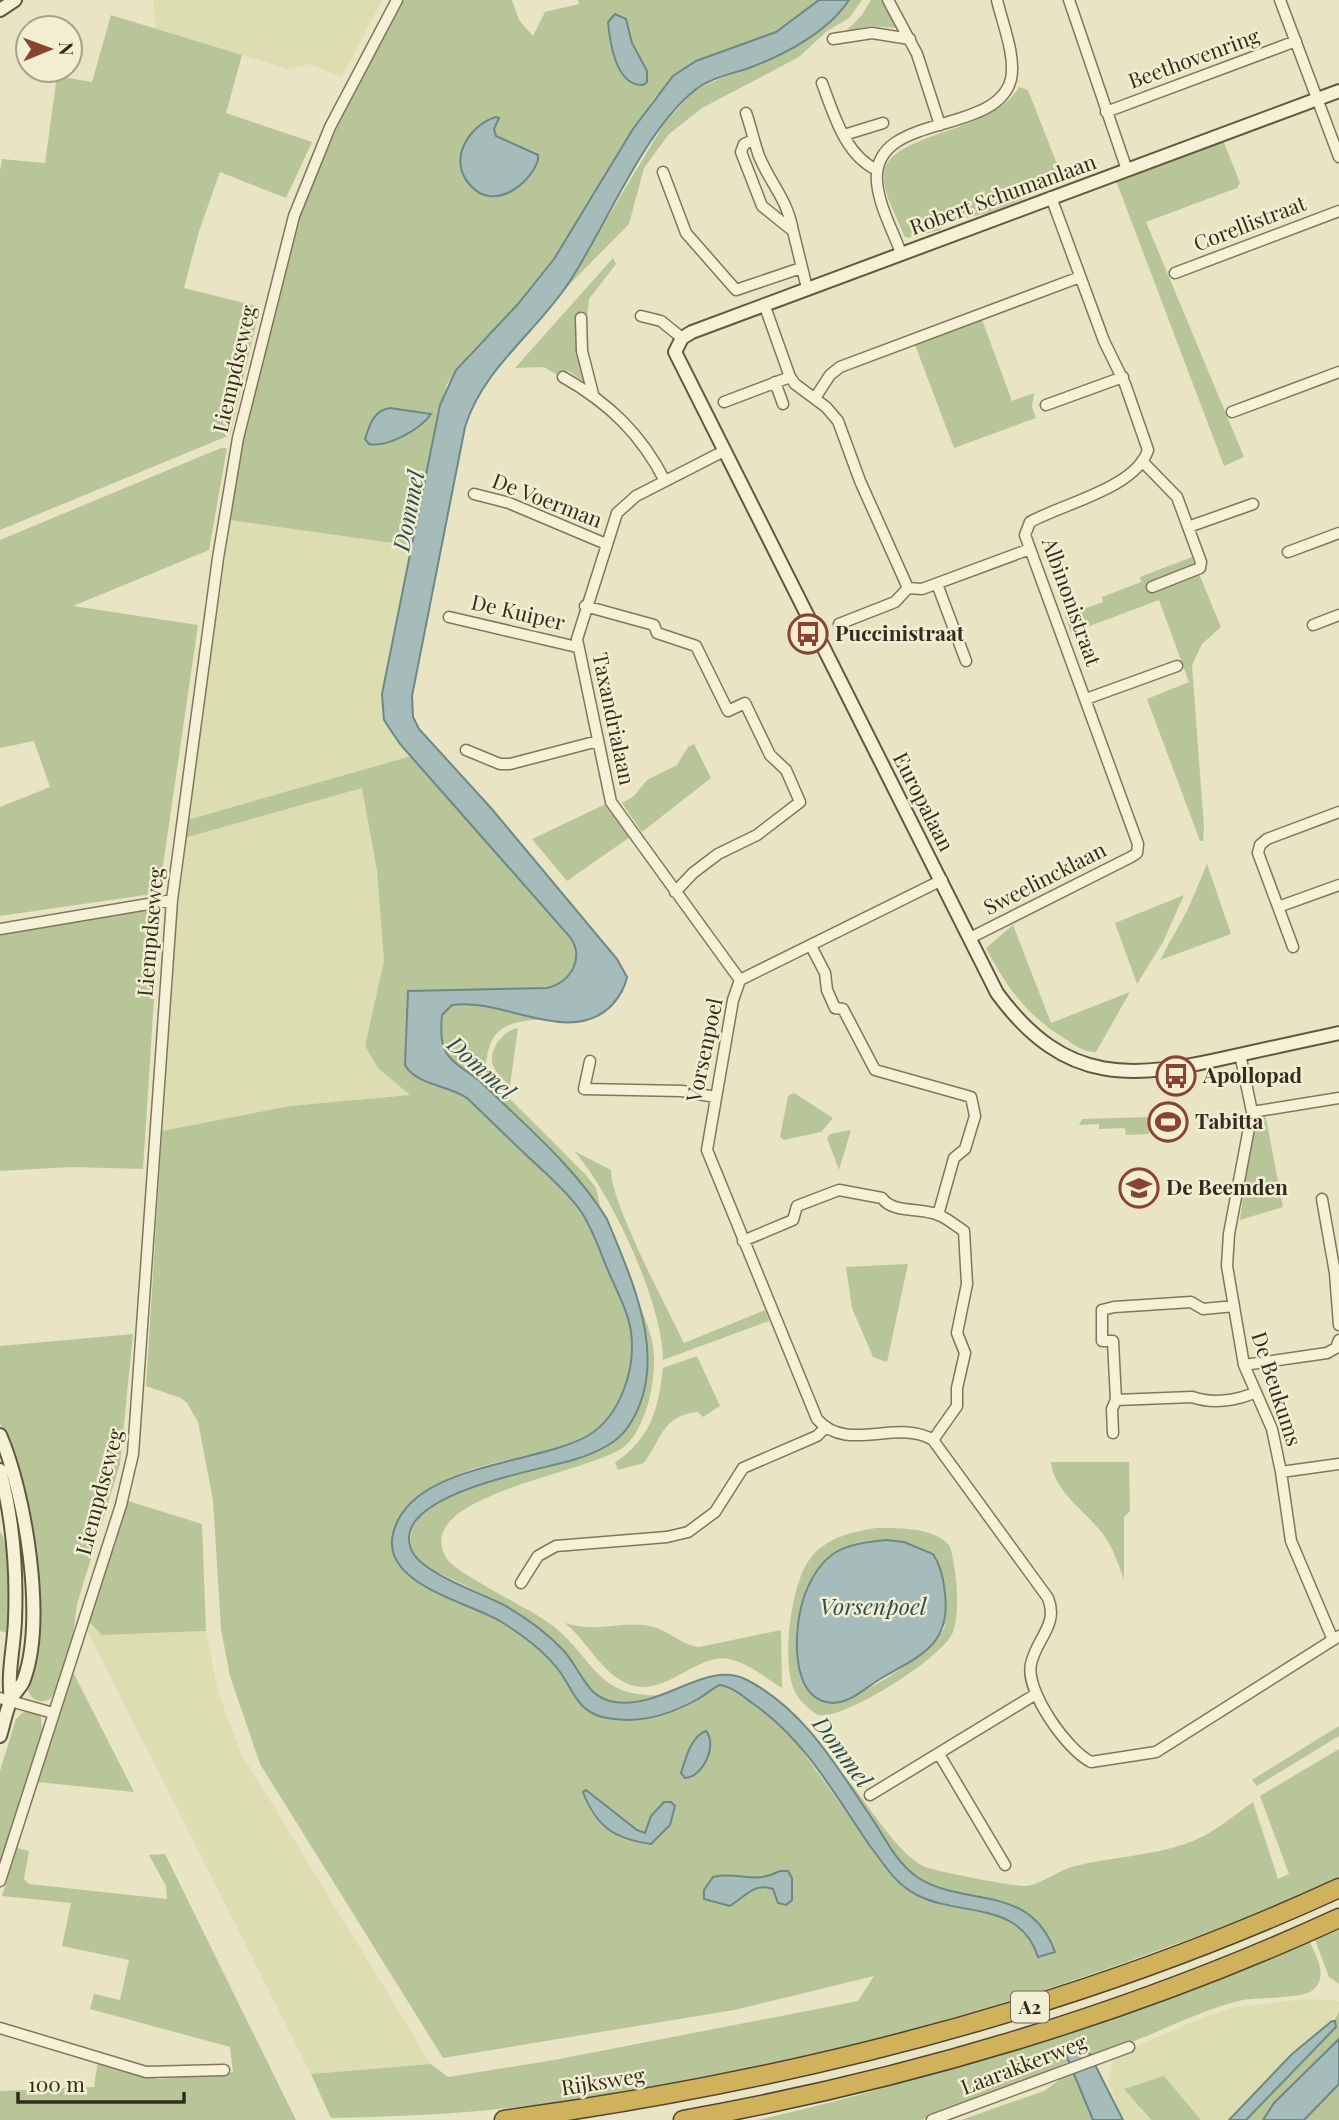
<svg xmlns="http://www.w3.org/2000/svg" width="1339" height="2120" viewBox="0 0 1339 2120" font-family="'Playfair Display',serif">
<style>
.farmland{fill:#ddddb2}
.green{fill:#b8c599;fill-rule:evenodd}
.water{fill:#a5bcba;stroke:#6d8987;stroke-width:2}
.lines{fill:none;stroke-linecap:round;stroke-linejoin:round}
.street-casing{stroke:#81765c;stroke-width:13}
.secondary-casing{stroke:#63583f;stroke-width:16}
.highway-casing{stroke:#4f4430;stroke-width:21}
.street{stroke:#f5f1d6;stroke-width:10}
.secondary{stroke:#f5f1d6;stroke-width:12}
.highway{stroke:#d0b25d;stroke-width:18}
.labels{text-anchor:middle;stroke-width:5;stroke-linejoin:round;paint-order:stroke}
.shield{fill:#f1eed2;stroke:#6c6654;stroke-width:2}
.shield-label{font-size:19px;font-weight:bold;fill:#332c1e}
.street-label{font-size:21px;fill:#332c1e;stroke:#f1eed2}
.poi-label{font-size:21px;font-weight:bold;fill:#332c1e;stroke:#f1eed2;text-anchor:start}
.water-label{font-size:23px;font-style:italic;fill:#2f4d51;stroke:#f1eed2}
</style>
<rect width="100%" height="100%" fill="#e9e4c3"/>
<path class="farmland" d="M153,0h229l-40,77 -32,-13 -22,5 -132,-40z
M230,520l184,26 -32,148 2,26 27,36 -224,64z
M362,787l15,84 6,66 1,24 -6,35v72l33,27 -121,11 -128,25 14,-225 8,-68z
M89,1622l13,13 104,-4 12,61 23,61 190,311 -120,10 -224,-444z
M1306,1999l29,1 4,2v10l-110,108h-28l-36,-43 -25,34 11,9h-28l-15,-39 6,-25 90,-39 32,-10z"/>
<path class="green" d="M404,0h108l7,20 14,16 12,-24 34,-8 -1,-4h241l-35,27 -24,13 -64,21 -42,37 -100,161 -36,45 -48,49 -23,31 -13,47 -20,115 -184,-26 13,-82 54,-214 40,-97zM629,29l3,14 15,28 -25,4 -13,-40zM496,117l3,1 -5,11 2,7 29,15 -20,43h-20l-8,-68zM390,408l39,5 2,2 -21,16 -24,12 -13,-26 9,-7z
M849,0h13l-13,18 -22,13 -28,26 -97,51 -33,26 -25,34 -15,56 -66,67 101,-167 31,-34 106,-48z
M871,0h12l14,28 -25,-2 -26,5 16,-16z
M111,15l131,40 -16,58 86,29 -26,56 -66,-26 -21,59 -15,57 76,19 -30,128 -230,95v-359l2,-12 43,4 12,-87 35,6z
M1019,87l9,3 36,92 -15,2 -26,15 -35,14 -40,9 -8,8 -32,8 -4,-2c-6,-19 -22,-42 -20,-62 2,-41 110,-41 135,-87z
M1223,140l17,43 -3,5 -91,34 98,235 -20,9 -109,-288z
M613,258l3,6 -27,35 -2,19 -8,-1 6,65 -18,-12 -5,8 -18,-11 -29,1z
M981,317l31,84 22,-8 -2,14 4,11 -82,30 -40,-106z
M221,448h6l-18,102 -136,56 125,19 -39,268 -159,23v-109l50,-20 -16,-46 -34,7v-208z
M1192,557l29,70 -19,17 -10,21 12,163 -1,13h-3l-53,-142 42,-17 -30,-82 -88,33 -6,-17 38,-14 -1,-5 39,-15 -1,-5z
M694,744l17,34 -69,54 -20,-29 12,-7 13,-16 30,-15 11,-18z
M411,756l159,181c15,21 1,45 -23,51l-139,3 -3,74c11,20 43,20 62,33 19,18 38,38 57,56 19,17 42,35 56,57 16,22 49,96 51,122 3,30 -6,74 -31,93 -39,32 -95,28 -140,48 -49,21 -97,59 -43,107 16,14 43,21 63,30 30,13 60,34 80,60 13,18 16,39 41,46 28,6 58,2 84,-10 12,-6 27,-23 41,-21l50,34 17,18 102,142 24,16 70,17 23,9 21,20 21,10c-20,-69 -94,-45 -139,-77 -28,-20 -51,-68 -69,-97 22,25 49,73 77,88 9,5 94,21 103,20 17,-2 32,-16 49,-20 36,-9 75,-10 110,-22 25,-8 47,-27 68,-42l25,77 11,-5 -29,-78 79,-47v129c-64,32 -134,55 -202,80 -204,74 -431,131 -648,152 -52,5 -105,7 -158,8l-20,-44 120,-10 17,13 106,-17 304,-59 16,-25 -140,34 -291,48 -183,-294 -30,-88 -9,-47 -8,-129 -15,-78 -11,-19 -6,-5 -35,-12 16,-255 128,-25 120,-11 -32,-27 -13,-22 19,-85 -7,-90 -15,-83 -178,50 3,-18zM592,1794l45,36 9,3 5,-17 13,-14 6,23 -19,19c-26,-4 -47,-13 -62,-35z
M608,803l22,34 -63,44 -35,-42z
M1207,864l24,70 -71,26 28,-51z
M1184,895l-21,47 -26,42 -22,-61z
M144,911h13l2,11 -16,247 -72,-2 -71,4v-239z
M1013,925l38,98 79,-31 -34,60c-9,1 -21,-6 -29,-12 -40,-24 -60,-52 -81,-92z
M460,1003l34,4 51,12c-44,3 -57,10 -60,55l101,101 10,13 4,18 -25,-31 -71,-70 -57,-51c-8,-19 -12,-47 13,-51z
M518,1028l-8,58c-5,-5 -12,-11 -16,-18 -8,-15 8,-38 24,-40z
M794,1093l39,25 -12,14 -37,8 -4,-3 8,-41z
M1265,1113l18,94 -43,13 11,-85 6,-21z
M1150,1117l-1,17 -23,1 -1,-7 -26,1v-5l-20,1 3,-6z
M851,1130l-12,40 -12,-32 3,-4z
M574,1151l37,19c-1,31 56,138 73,173l81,-33 4,11 -106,39c0,-56 -52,-168 -89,-209z
M908,1264l-21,98 -14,-5 -21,-49 -6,-41z
M642,1310c5,15 12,31 12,47 1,27 -8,70 -29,89 -31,27 -219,49 -178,113 8,13 80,49 99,62 51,35 45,78 119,74 -20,6 -42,13 -63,5 -18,-8 -25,-36 -39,-50 -38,-40 -92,-61 -141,-85 -61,-73 137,-95 172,-113 13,-6 31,-25 40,-36 18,-26 13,-77 8,-106z
M133,1334l-13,130 -43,140 -4,31 -18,57 -5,7c-10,5 -19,1 -22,-9l8,-77 -26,-166 -10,-24v-77z
M697,1356l23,50 -17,11 -5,-5c-35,3 -36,26 -54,51l-26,7 -3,-7c36,-26 43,-52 48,-95z
M1051,1462h78l1,49 -6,6v63c-5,-14 -9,-27 -17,-40 -16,-26 -53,-46 -56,-78z
M128,1501l74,23 4,107 -104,4 -13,-13z
M876,1528c23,0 58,-1 74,18 6,23 11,63 3,86 -9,25 -110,89 -135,83 -11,-7 -21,-16 -25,-28 -11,-29 -2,-109 20,-132 16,-18 40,-23 63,-27zM887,1540l18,2 40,84c-11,28 -82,69 -110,77l-36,-37c-8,-51 7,-106 61,-124 8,-2 19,-1 27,-2z
M0,1531l10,20 1,83 -11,-3z
M565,1623c35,11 59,-4 88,4 17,4 28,18 46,20l82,-17 1,58c-16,-10 -34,-25 -53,-29 -34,-7 -67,45 -107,22 -23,-13 -37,-42 -57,-58z
M73,1672l61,120 -96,-10z
M30,1710l11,7 1,16 -42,134v-96l16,-52 6,-6z
M1339,1726v10l-82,50 -5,-6z
M17,1848l12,3 -5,28 5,5 138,15 -1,-13 -17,-31 16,-1 131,266h-296v-29l94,-4 4,-27 60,19 75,-7 -3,-25 -140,-38 4,-15 26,6 9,-40 -67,-14 9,-43 -69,-7z
M1339,1930v54l-10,-7 -14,-37z
M1309,1940c7,16 20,36 4,50 -11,9 -54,7 -70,10 -53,12 -100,43 -153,55l-3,-6 -21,6 2,7 -64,29 -82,29h-165c191,-42 370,-111 552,-180z
M1339,2012v27l-65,64 -11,17h-17l90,-93 -2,-7z
M1072,2071l21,49h-132l83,-29z
M1164,2076l1,1 36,43h-50l-27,-31z
M1339,2084v36h-35z"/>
<path class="water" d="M819,0h30c-21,32 -65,55 -100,68 -18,6 -39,10 -54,22 -52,42 -88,134 -125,191 -33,51 -87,87 -105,146l-53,269 1,21 6,12 72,79 126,151 10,18c-2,11 -7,19 -15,28 -42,43 -109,-8 -160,0l-10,10c-1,13 -2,26 4,37 7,13 27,22 37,32 43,42 92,83 124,135 25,62 65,143 21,208 -12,18 -35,27 -55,33 -32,10 -191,35 -160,93 12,21 68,40 91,52 21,12 41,26 58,44 19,19 23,49 53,53 49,7 91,-43 132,-22 58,30 90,87 126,140 13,20 24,43 44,57 47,31 113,5 138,75l-17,5c-18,-57 -78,-40 -121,-62 -23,-12 -32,-30 -47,-49 -35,-51 -66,-108 -118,-143 -9,-7 -20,-16 -32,-18 -8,3 -14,10 -22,14 -30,17 -62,26 -96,18 -25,-7 -29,-27 -42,-45 -15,-21 -39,-38 -60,-51 -32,-19 -119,-37 -107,-87 16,-71 146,-69 196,-99 32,-20 47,-67 42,-103 -3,-22 -16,-44 -24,-64 -8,-19 -15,-41 -27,-58 -15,-21 -37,-39 -56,-57 -19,-18 -38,-37 -57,-55 -19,-13 -51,-13 -62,-33l3,-74 139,-3c24,-6 38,-30 23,-51l-170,-193 -16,-24 -2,-26 58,-289 16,-35 62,-66 36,-45 79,-130 40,-53 23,-15 80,-29z
M615,14l11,5 6,24 15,28v11l-4,3c-27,1 -33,-42 -35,-63z
M496,117l3,1 -5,11 2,7 42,19v5c-8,25 -45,52 -68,25 -23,-25 -1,-60 26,-68z
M390,408l41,6c-10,15 -44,34 -62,30l-4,-5c5,-15 8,-28 25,-31z
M887,1540l17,2 29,12c8,12 11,27 12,40 6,52 -26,62 -65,85 -13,8 -30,24 -47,24 -46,-2 -39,-80 -28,-109 17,-43 39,-51 82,-54z
M706,1731c12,14 -3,46 -21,47l-4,-5c5,-15 10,-37 25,-42z
M586,1790l51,40 8,3 6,-17 13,-14h7l4,4 -5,19 -19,19c-36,-5 -55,-17 -68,-52z
M780,1871h8l4,7v22l-6,5 -8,-2 -5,-14c-18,-7 -27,7 -43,17l-26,-7v-9l9,-13c27,-6 40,8 67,-6z
M1332,2021h3l1,6 -90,93h-17l63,-66z
M1339,2039v45l-35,36h-41l11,-17z
M1087,2049l36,71h-30l-27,-65z"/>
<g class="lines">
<g class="street-casing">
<path id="street" d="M888,0l29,54 23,71
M1069,0l58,170
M1280,0l59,157
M833,39l39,-6 38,6
M822,83c12,32 23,72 55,87
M1106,112l190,-71
M746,113c5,14 8,29 13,43 12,29 28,42 34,75l-31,-25 -21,-54 3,-8 10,-4
M844,135l39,-12
M663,172l23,61 50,57 65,-22
M793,231l14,57
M901,253c-8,-22 -22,-47 -24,-71 -6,-71 120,-45 134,-103 5,-23 -9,-57 -14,-79
M1175,273l164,-62
M764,304l26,73 5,7 31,23 12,14 22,60 48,107 14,1 108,-40
M641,316l20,5 21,17
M581,318l1,33 11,43
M563,377c46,26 78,57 102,104
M775,382l8,22
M815,398l15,-23 10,-8 240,-90
M724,402l66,-25
M1046,405l77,-28
M1232,412l107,-40
M724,451l-88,45 -19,17 -40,126 34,163 129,178
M1142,461l35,36 24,65 -1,6 -48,19
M474,494l35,9 97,41
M1188,527l65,-23
M1288,552l51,-19
M937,584l29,77
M585,606l69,19 3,8 39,13 32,65 17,-8 25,52 16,15 14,32 -43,33 -39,19 -25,19 -18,19
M449,617l128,30
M839,624l56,-22 13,-14
M1313,625l26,-10
M1086,699l91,-33
M466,750l34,14h10l88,-23
M942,880l-202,100 -7,20 -26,150 110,269c30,35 81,-1 116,21l115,158c11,27 -12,41 -17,66 -6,27 36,86 60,98l65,-10 183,-116
M1278,907l61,-22
M0,929l172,-29
M970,938l161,-81 6,-4 1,-9 -113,-309 5,-13c32,-18 106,-34 118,-72l-23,-66 -21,-43 -53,-144
M811,946l14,27 2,17 8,18 8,1 32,61 96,27 4,19 -10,33 -11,9 -16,57
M1293,947l-35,-94 2,-8 7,-6 72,-27
M1240,1054l12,58 -23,122 -2,32 17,99 28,64 9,43 58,-8
M590,1061l-6,28 98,2 33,6
M1252,1112l87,-14
M1322,1199l13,74 4,52
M743,1241l50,-21 4,-14 42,-16 43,8c11,16 39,9 57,17 9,4 17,11 25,16l3,53 -10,49 8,20 -8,35v18l-24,34
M1244,1365l83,-12 9,-5 3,-8
M1116,1400l76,-3c20,7 45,4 64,-5
M1113,1433l-1,-24 4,-9 -3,-59h-11v-31l12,-3 77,-5 12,7 31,-3
M1281,1472l10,69 42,99
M521,1583l17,-27 18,-10 111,-9 21,-5 27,-20 28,-44 74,-32 8,-8
M0,1698l53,15
M939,1754l66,111
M870,1795l166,-101
M0,1881l121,-376 12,-51 39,-554 46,-342 20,-120 56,-222 36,-89 67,-127
M0,2028l146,44 78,-2
M932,2120l197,-73"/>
</g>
<g class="secondary-casing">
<path id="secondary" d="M0,10l15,-10
M1339,91l-647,241 -10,6 -7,14 322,641c69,94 136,86 237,63 35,-8 70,-15 105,-23
M0,1435c25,57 47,187 23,247 -3,6 -9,11 -12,18 -5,10 -7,24 -11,36
M0,1470c13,49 17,99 15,150 -1,27 -8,54 -4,80"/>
</g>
<g class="highway-casing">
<path id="highway" d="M504,2120c288,-39 570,-110 835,-232
M683,2120c224,-40 449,-107 656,-202"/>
</g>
<use href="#street" class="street"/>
<use href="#secondary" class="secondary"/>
<use href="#highway" class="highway"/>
</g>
<defs>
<g id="bus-ring" transform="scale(2.0125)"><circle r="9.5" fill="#f1eed2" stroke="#8a4233" stroke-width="1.5"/><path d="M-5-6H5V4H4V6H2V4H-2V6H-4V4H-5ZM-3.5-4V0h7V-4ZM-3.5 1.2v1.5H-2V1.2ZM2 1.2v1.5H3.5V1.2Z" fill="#8a4233"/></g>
<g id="stadium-ring" transform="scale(2.0125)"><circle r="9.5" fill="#f1eed2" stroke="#8a4233" stroke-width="1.5"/><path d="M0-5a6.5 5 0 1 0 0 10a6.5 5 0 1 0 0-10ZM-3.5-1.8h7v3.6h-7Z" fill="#8a4233"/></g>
<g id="school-ring" transform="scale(2.0125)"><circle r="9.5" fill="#f1eed2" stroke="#8a4233" stroke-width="1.5"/><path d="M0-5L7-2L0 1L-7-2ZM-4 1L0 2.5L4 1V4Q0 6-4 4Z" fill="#8a4233"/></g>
</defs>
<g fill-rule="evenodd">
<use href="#bus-ring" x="808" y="634"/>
<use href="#bus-ring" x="1176" y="1076"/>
<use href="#stadium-ring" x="1168" y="1122"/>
<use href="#school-ring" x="1139" y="1188"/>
</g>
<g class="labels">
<rect class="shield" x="1011" y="1991.5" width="38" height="31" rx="5"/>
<g class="shield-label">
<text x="1030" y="2014">A2</text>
</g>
<g class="street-label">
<text transform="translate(1194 59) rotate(-20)" y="7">Beethovenring</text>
<text transform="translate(1003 195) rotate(-20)" y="7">Robert Schumanlaan</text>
<text transform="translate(1250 224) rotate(-21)" y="7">Corellistraat</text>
<text transform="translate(235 369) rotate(-77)" y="7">Liempdseweg</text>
<text transform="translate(547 501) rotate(21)" y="7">De Voerman</text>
<text transform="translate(1071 602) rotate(70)" y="7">Albinonistraat</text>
<text transform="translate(518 613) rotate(13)" y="7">De Kuiper</text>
<text transform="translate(613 719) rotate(78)" y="7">Taxandrialaan</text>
<text transform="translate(923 802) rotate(63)" y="7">Europalaan</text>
<text transform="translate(1045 879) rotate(-27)" y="7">Sweelincklaan</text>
<text transform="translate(151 932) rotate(-85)" y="7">Liempdseweg</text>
<text transform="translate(705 1050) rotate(-78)" y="7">Vorsenpoel</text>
<text transform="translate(1276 1389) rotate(72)" y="7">De Beukums</text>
<text transform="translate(100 1492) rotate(-75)" y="7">Liempdseweg</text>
<text transform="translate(1024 2065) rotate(-21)" y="7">Laarakkerweg</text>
<text transform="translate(603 2082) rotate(-9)" y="7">Rijksweg</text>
</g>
<g class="poi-label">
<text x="835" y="641">Puccinistraat</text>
<text x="1203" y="1083">Apollopad</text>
<text x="1195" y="1129">Tabitta</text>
<text x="1166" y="1195">De Beemden</text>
</g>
<g class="water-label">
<text transform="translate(409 511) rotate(-79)" y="8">Dommel</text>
<text transform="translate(481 1068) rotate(42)" y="8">Dommel</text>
<text x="873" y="1615">Vorsenpoel</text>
<text transform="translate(842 1752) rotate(53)" y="8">Dommel</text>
</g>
</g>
<g transform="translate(49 49) rotate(89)"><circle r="33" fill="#f1eed2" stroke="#a5a08a" stroke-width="2"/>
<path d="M0-5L12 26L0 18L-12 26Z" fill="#8a4233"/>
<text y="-10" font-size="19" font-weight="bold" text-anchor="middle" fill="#332c1e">N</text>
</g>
<path d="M18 2092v10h166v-10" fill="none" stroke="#332c1e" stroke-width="3.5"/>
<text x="28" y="2092" font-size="21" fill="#332c1e" stroke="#f1eed2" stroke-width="5" paint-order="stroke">100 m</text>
</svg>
